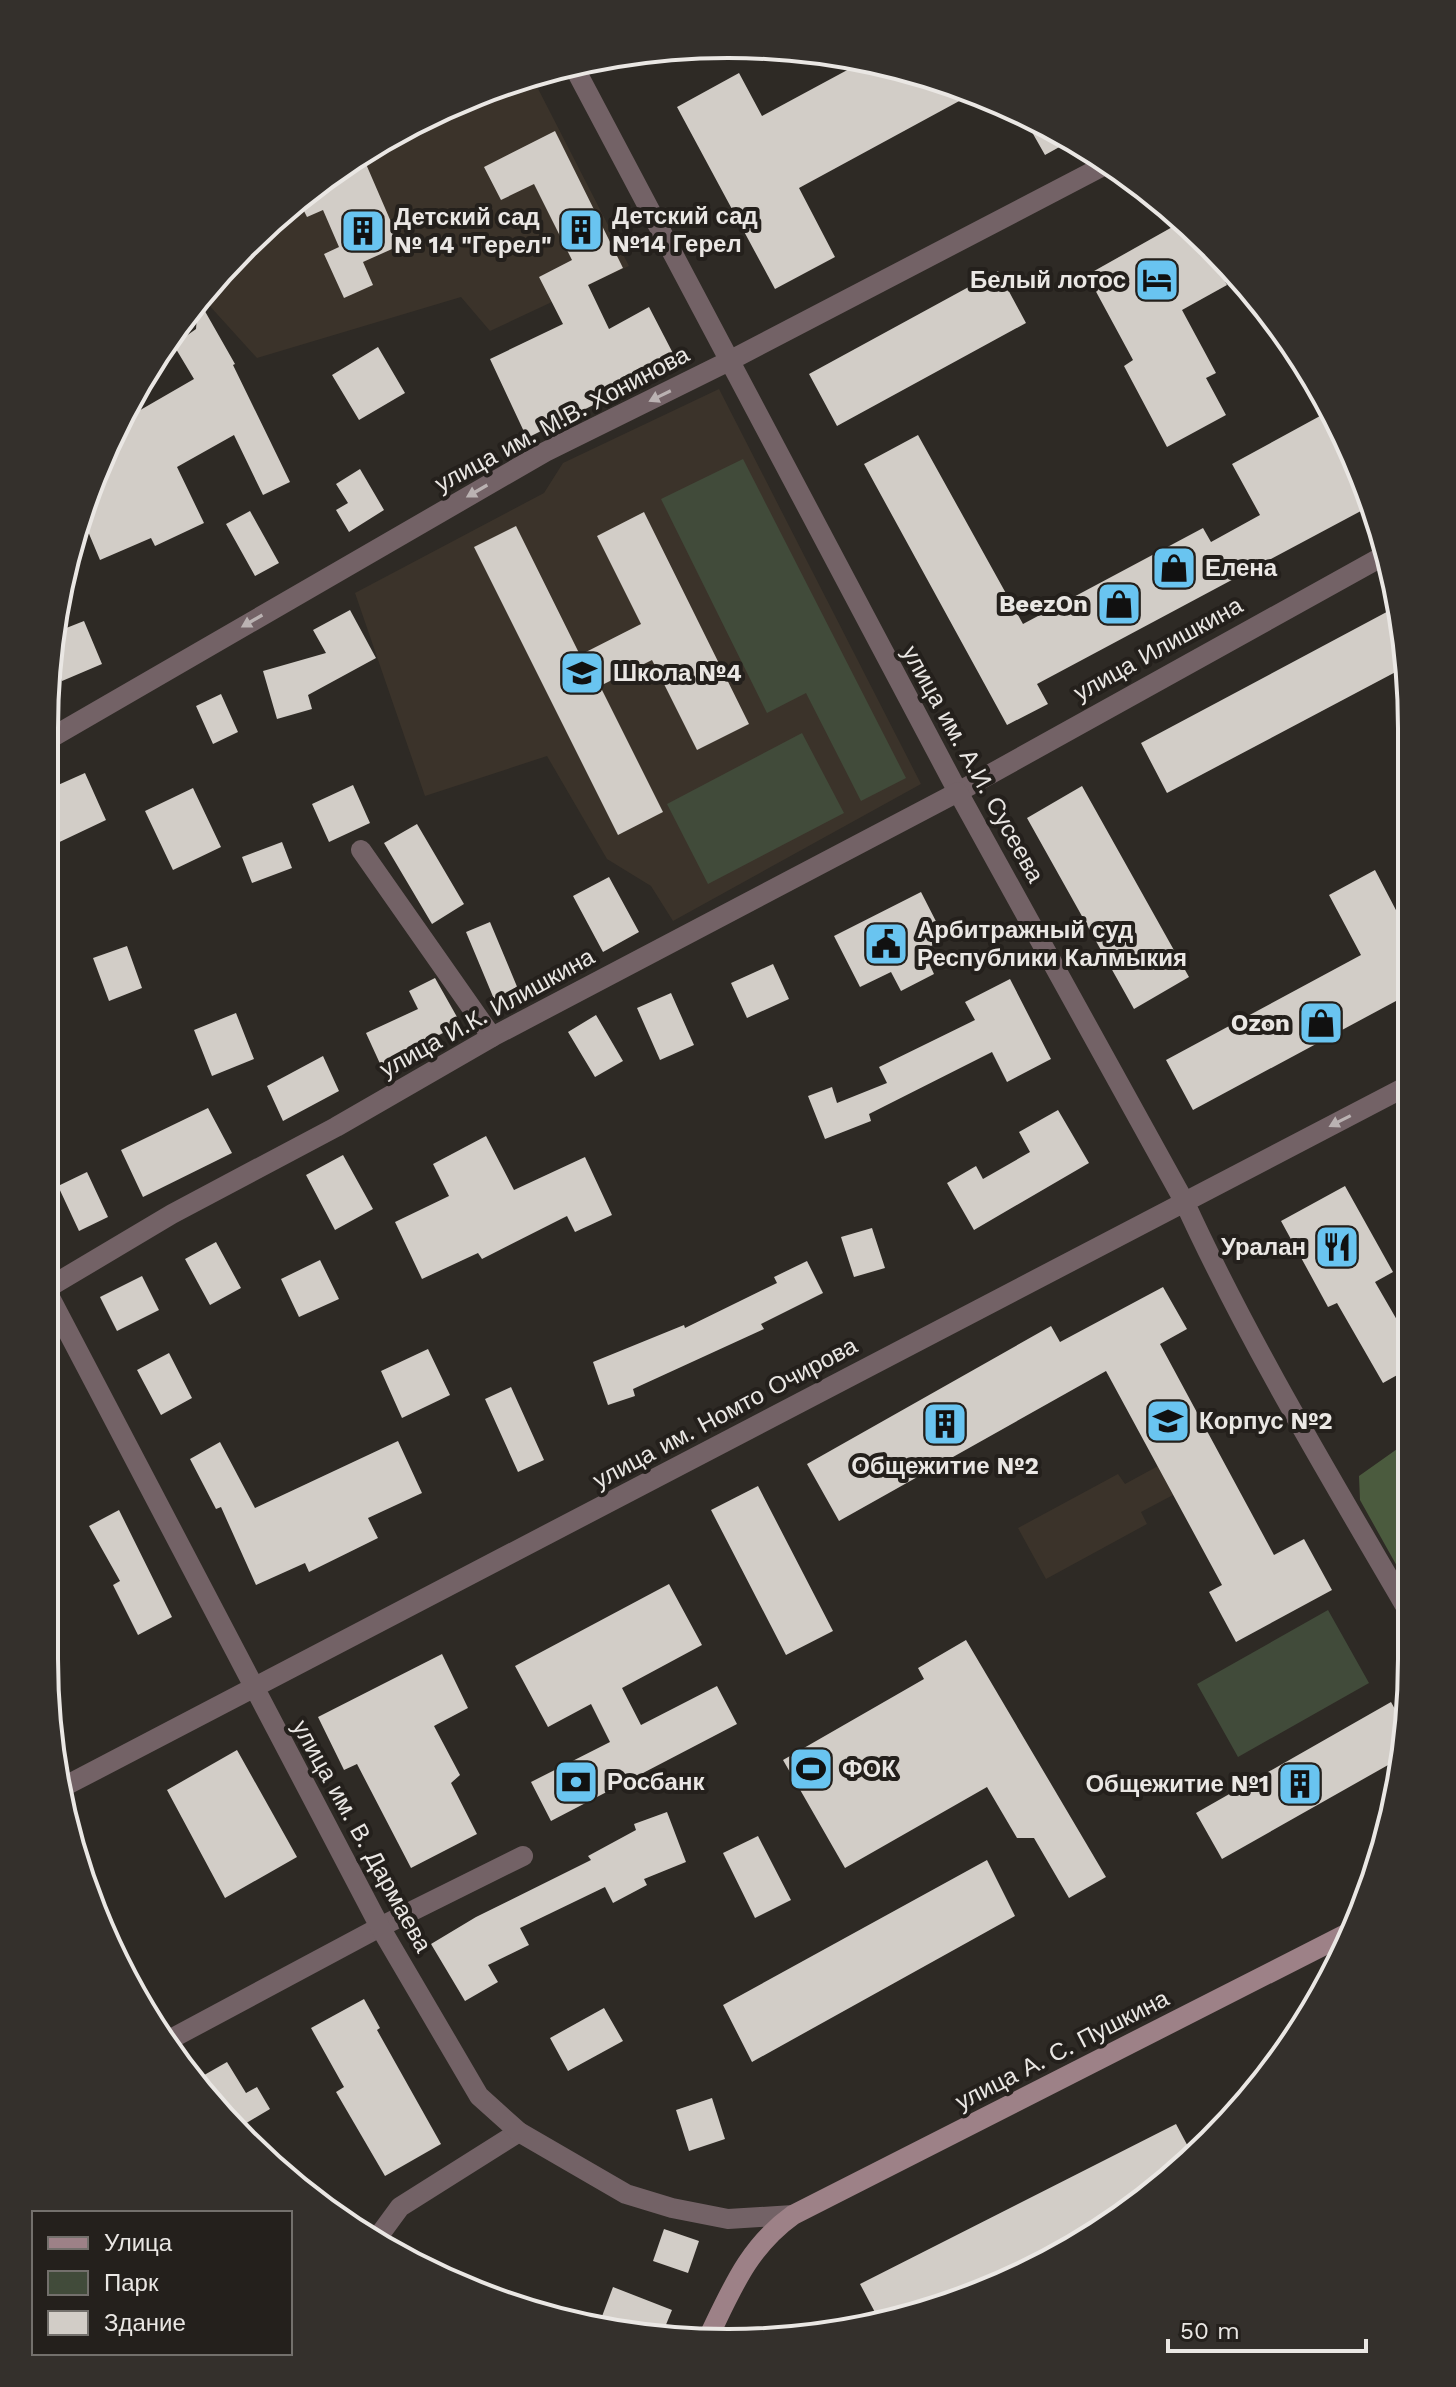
<svg xmlns="http://www.w3.org/2000/svg" width="1456" height="2387" viewBox="0 0 1456 2387" font-family="'Work Sans',sans-serif">
<style>
.built{fill:#3b332a}
.green{fill:#414b3a}
.forest{fill:#4b5b3e}
.building{fill:#d2cdc7}
.lines{fill:none;stroke-linecap:round;stroke-linejoin:round}
.minor{stroke:#736266;stroke-width:20}
.tertiary{stroke:#736266;stroke-width:20}
.secondary{stroke:#9d8187;stroke-width:20}
.oneway{fill:#bab2b2}
.labels{text-anchor:middle;stroke-width:8;stroke-linejoin:round;paint-order:stroke}
.poi-label{font-size:24px;font-weight:bold;fill:#eae7e4;stroke:#24201c;text-anchor:start}
.street-label{font-size:24px;fill:#eae7e4;stroke:#24201c}
.rim{fill:none;stroke:#eae7e4;stroke-width:4}
</style>
<rect width="100%" height="100%" fill="#2e2a25"/>
<path class="built" d="M531,75l98,191 -139,65 -29,-34 -204,61 -49,-54 -6,-10 75,-80 109,-78 122,-56z
M719,389l202,395 -248,137 -22,-35 -44,-27 -60,-103 -122,40 -70,-203 189,-100 19,-30z
M1158,1466l15,29 -32,17 6,12 -101,55 -28,-51 100,-54 7,10z"/>
<path class="green" d="M743,459l163,319 -45,23 -55,-108 -39,20 -106,-214z
M802,733l42,80 -136,71 -41,-80z
M1328,1610l41,73 -131,74 -41,-73z"/>
<path class="forest" d="M1407,1442v-1v143l-47,-84 -1,-24z"/>
<path class="building" d="M864,61l41,6 69,26 -175,95 36,69 -60,32 -98,-182 62,-34 23,43z
M1020,111l10,3 42,26 -27,15z
M555,131l68,137 -35,17 21,44 40,-22 29,56 -151,75 -37,-79 73,-35 -24,-47 33,-17 -38,-76 -33,16 -17,-33z
M366,164l35,81 -38,17 10,23 -29,13 -20,-44 15,-7 -16,-37 -16,7 -9,-18 18,-13z
M1183,221l18,17 26,47 -45,25 34,63 -10,5 20,37 -59,32 -43,-81 9,-6 -46,-85z
M998,271l28,52 -189,103 -28,-52z
M198,299l37,65 -2,1 57,117 -27,13 -29,-60 -57,32 27,56 -49,23 -4,-8 -51,22 -18,-43 14,-50 27,-47 71,-41 -24,-40h12l14,-10 1,-13 -10,-6z
M378,347l27,46 -46,27 -27,-45z
M1331,410l43,94 -337,180 11,20 -41,21 -143,-261 54,-29 105,189 180,-96 8,14 49,-27 -28,-51z
M360,469l24,41 -35,22 -13,-22 12,-7 -12,-19z
M250,511l29,52 -24,13 -29,-52z
M644,512l105,212 -52,26 -45,-90 -52,26 63,126 -45,23 -144,-288 42,-21 64,129 61,-31 -44,-88z
M1396,607l11,59 -240,127 -26,-50z
M350,610l26,48 -68,37 4,14 -35,10 -14,-48 63,-18 -13,-23z
M84,621l18,43 -40,17 -12,-29 1,-18z
M221,694l17,38 -25,12 -17,-38z
M85,773l21,47 -57,27v-58z
M353,785l17,38 -41,19 -17,-38z
M1082,786l107,191 -55,32 -107,-191z
M193,788l28,59 -48,23 -28,-59z
M417,824l47,80 -32,20 -48,-81z
M282,842l10,26 -40,15 -10,-26z
M1375,870l34,65v59l-216,116 -27,-50 195,-105 -32,-60z
M609,877l30,55 -36,20 -30,-56z
M921,892l24,47 -22,11 11,24 -33,17 -10,-19 -31,15 -26,-51z
M490,922l28,67 -24,10 -28,-67z
M127,946l15,42 -33,13 -16,-43z
M773,964l16,35 -42,19 -16,-35z
M435,978l26,46 -58,29 2,5 -23,10 -16,-35 52,-24 -9,-18z
M1010,979l41,80 -44,23 -15,-30 -123,62 2,7 -46,18 -17,-43 24,-9 5,16 50,-20 -8,-16 96,-47 -10,-18z
M671,993l23,52 -34,15 -23,-52z
M236,1013l18,46 -42,17 -18,-46z
M596,1015l27,46 -28,16 -27,-45z
M323,1056l16,35 -56,30 -16,-35z
M208,1108l24,45 -89,44 -22,-47z
M1058,1110l31,53 -115,67 -27,-47 29,-17 7,13 47,-27 -11,-20z
M486,1136l28,54 71,-33 27,58 -37,17 -8,-16 -85,43 -4,-6 -56,26 -27,-57 54,-26 -16,-32z
M343,1155l30,54 -38,21 -29,-55z
M87,1172l21,45 -29,14 -21,-45z
M1345,1186l48,86 -18,10 33,57v30l-25,14 -46,-80 -9,4 -47,-86z
M872,1228l13,40 -31,9 -13,-40z
M216,1242l25,46 -31,17 -25,-46z
M320,1260l19,39 -40,18 -18,-38z
M807,1261l16,32 -62,31 3,5 -131,60 2,7 -27,9 -15,-43 91,-37 1,3 92,-45 -3,-6z
M142,1276l17,34 -42,21 -17,-34z
M1163,1287l24,42 -27,15 114,211 30,-16 28,51 -96,52 -27,-50 13,-7 -116,-214 -267,150 -32,-57 244,-138 9,16z
M428,1349l22,46 -48,23 -21,-47z
M169,1353l23,45 -31,17 -24,-45z
M511,1387l33,73 -26,12 -33,-73z
M398,1441l24,52 -54,25 10,20 -69,34 -4,-9 -49,22 -35,-78 -5,2 -26,-50 30,-17 35,66z
M758,1486l75,145 -47,24 -75,-145z
M119,1510l53,107 -34,18 -25,-50 7,-4 -31,-55z
M669,1584l33,61 -80,43 19,37 76,-39 20,38 -186,97 -20,-39 79,-40 -19,-38 -43,23 -33,-61z
M966,1640l140,237 -37,21 -35,-60h-17l-30,-51 -142,81 -62,-108 141,-81 -6,-11z
M442,1654l26,54 -34,18 26,49 -9,8 26,51 -66,34 -54,-104 -13,6 -26,-53z
M1391,1702l15,27 -2,27 -182,103 -26,-46z
M237,1750l60,107 -72,41 -58,-108z
M667,1812l19,50 -42,17 3,6 -34,18 -8,-16 -85,41 9,17 -41,20 10,17 -33,19 -34,-57 45,-27 115,-57 -3,-4 48,-26 -2,-6z
M758,1836l33,64 -36,18 -32,-65z
M987,1860l28,56 -263,146 -29,-57z
M364,1999l16,29 -3,2 64,114 -56,32 -49,-84 8,-5 -33,-59z
M604,2008l19,33 -55,30 -18,-33z
M227,2062l19,31 11,-6 13,22 -32,19 -46,-46z
M712,2098l13,41 -36,12 -13,-41z
M1176,2124l16,30 -48,48 -197,105 -69,11 -18,-34z
M664,2229l35,12 -11,32 -35,-12z
M613,2287l59,23 -9,22 -62,-13z"/>
<g class="lines">
<path class="minor" d="M573,65l385,727 427,-237
M176,327l9,-5
M49,739l496,-287 184,-91 380,-198
M361,850l131,187
M167,2041l213,-114 143,-71
M378,2237l22,-30 119,-75"/>
<path class="tertiary" d="M46,1289l126,-75 164,-87 156,-90 466,-245 226,409c64,140 145,274 223,408
M46,1290l334,637 99,169 40,36 107,62 46,14 56,11 65,-4
M65,1786l1344,-701"/>
<path class="secondary" d="M707,2340c24,-49 40,-92 86,-125l561,-285"/>
</g>
<defs><path id="oneway-solid" d="M-6-.8H1V-3.2L6.5 0L1 3.2V.8H-6Z" transform="scale(2)"/></defs>
<g class="oneway">
<use href="#oneway-solid" transform="translate(660 396) rotate(154)"/>
<use href="#oneway-solid" transform="translate(477 491) rotate(150)"/>
<use href="#oneway-solid" transform="translate(252 621) rotate(150)"/>
<use href="#oneway-solid" transform="translate(1340 1121) rotate(153)"/>
</g>
<defs>
<g id="building-square" transform="scale(2.3)"><rect x="-9" y="-9" width="18" height="18" rx="4" fill="#69c4f0" stroke="#24201c"/><path d="M-4-6H4V6H1V3H-1V6H-4ZM-2.5-4.3h1.7v1.8h-1.7ZM.8-4.3h1.7v1.8H.8ZM-2.5-1h1.7V.8h-1.7ZM.8-1h1.7V.8H.8Z" fill="#111"/></g>
<g id="hotel-square" transform="scale(2.3)"><rect x="-9" y="-9" width="18" height="18" rx="4" fill="#69c4f0" stroke="#24201c"/><path d="M-6-4.5h1.5V1H6V5H4.5V3h-9V5H-6ZM-4 0a1.8 1.8 0 1 1 3.6 0ZM.5 0V-2.5h3Q6-2.5 6 0Z" fill="#111"/></g>
<g id="shop-square" transform="scale(2.3)"><rect x="-9" y="-9" width="18" height="18" rx="4" fill="#69c4f0" stroke="#24201c"/><path d="M-5-2.5h2.3a2.7 3.5 0 0 1 5.4 0H5L5.5 6h-11ZM-1.5-2.5h3a1.5 2.3 0 0 0-3 0Z" fill="#111"/></g>
<g id="school-square" transform="scale(2.3)"><rect x="-9" y="-9" width="18" height="18" rx="4" fill="#69c4f0" stroke="#24201c"/><path d="M0-5L7-2L0 1L-7-2ZM-4 1L0 2.5L4 1V4Q0 6-4 4Z" fill="#111"/></g>
<g id="civic-square" transform="scale(2.3)"><rect x="-9" y="-9" width="18" height="18" rx="4" fill="#69c4f0" stroke="#24201c"/><path d="M-.6-6.5H3V-4.5H.6V-3L4-1V1h2V6H-6V1h2V-1L-.6-3ZM-1.2 2.5V6h2.4V2.5Z" fill="#111"/></g>
<g id="restaurant-square" transform="scale(2.3)"><rect x="-9" y="-9" width="18" height="18" rx="4" fill="#69c4f0" stroke="#24201c"/><path d="M-5-6h1v4h1v-4h1v4h1v-4h1v5L-1.5 .5V6h-2V.5L-5-1ZM5-6V6H3V1.5H1.5Q1.5-4 5-6Z" fill="#111"/></g>
<g id="university-square" transform="scale(2.3)"><rect x="-9" y="-9" width="18" height="18" rx="4" fill="#69c4f0" stroke="#24201c"/><path d="M0-5L7-2L0 1L-7-2ZM-4 1L0 2.5L4 1V4Q0 6-4 4Z" fill="#111"/></g>
<g id="stadium-square" transform="scale(2.3)"><rect x="-9" y="-9" width="18" height="18" rx="4" fill="#69c4f0" stroke="#24201c"/><path d="M0-5a6.5 5 0 1 0 0 10a6.5 5 0 1 0 0-10ZM-3.5-1.8h7v3.6h-7Z" fill="#111"/></g>
<g id="bank-square" transform="scale(2.3)"><rect x="-9" y="-9" width="18" height="18" rx="4" fill="#69c4f0" stroke="#24201c"/><path d="M-6-4H6V4H-6ZM0-2.3a2.3 2.3 0 1 0 0 4.6a2.3 2.3 0 1 0 0-4.6Z" fill="#111"/></g>
</defs>
<g fill-rule="evenodd">
<use href="#building-square" x="581" y="230"/>
<use href="#building-square" x="363" y="231"/>
<use href="#hotel-square" x="1157" y="280"/>
<use href="#shop-square" x="1174" y="568"/>
<use href="#shop-square" x="1119" y="604"/>
<use href="#school-square" x="582" y="673"/>
<use href="#civic-square" x="886" y="944"/>
<use href="#shop-square" x="1321" y="1023"/>
<use href="#restaurant-square" x="1337" y="1247"/>
<use href="#university-square" x="1168" y="1421"/>
<use href="#building-square" x="945" y="1424"/>
<use href="#stadium-square" x="811" y="1769"/>
<use href="#bank-square" x="576" y="1782"/>
<use href="#building-square" x="1300" y="1784"/>
</g>
<g class="labels">
<g class="poi-label">
<text x="612" y="224">Детский сад<tspan x="612" dy="28">№14 Герел</tspan></text>
<text x="394" y="225">Детский сад<tspan x="394" dy="28">№ 14 "Герел"</tspan></text>
<text x="1126" y="288" text-anchor="end">Белый лотос</text>
<text x="1205" y="576">Елена</text>
<text x="1088" y="612" text-anchor="end">BeezOn</text>
<text x="613" y="681">Школа №4</text>
<text x="917" y="938">Арбитражный суд<tspan x="917" dy="28">Республики Калмыкия</tspan></text>
<text x="1290" y="1031" text-anchor="end">Ozon</text>
<text x="1306" y="1255" text-anchor="end">Уралан</text>
<text x="1199" y="1429">Корпус №2</text>
<text x="945" y="1474" text-anchor="middle">Общежитие №2</text>
<text x="842" y="1777">ФОК</text>
<text x="607" y="1790">Росбанк</text>
<text x="1269" y="1792" text-anchor="end">Общежитие №1</text>
</g>
<g class="street-label">
<text transform="translate(562 419) rotate(-28)" y="8">улица им. М.В. Хонинова</text>
<text transform="translate(1158 649) rotate(-29)" y="8">улица Илишкина</text>
<text transform="translate(973 764) rotate(61)" y="8">улица им. А.И. Сусеева</text>
<text transform="translate(487 1013) rotate(-29)" y="8">улица И.К. Илишкина</text>
<text transform="translate(725 1413) rotate(-28)" y="8">улица им. Номто Очирова</text>
<text transform="translate(362 1836) rotate(61)" y="8">улица им. В. Дармаева</text>
<text transform="translate(1062 2050) rotate(-27)" y="8">улица А. С. Пушкина</text>
</g>
</g>
<path d="M0 0H1456V2387H0ZM728 58H728A670 670 0 0 1 1398 728V1659A670 670 0 0 1 728 2329H728A670 670 0 0 1 58 1659V728A670 670 0 0 1 728 58Z" fill="#34302c" fill-rule="evenodd"/>
<path class="rim" d="M728 58H728A670 670 0 0 1 1398 728V1659A670 670 0 0 1 728 2329H728A670 670 0 0 1 58 1659V728A670 670 0 0 1 728 58Z"/>
<rect x="32" y="2211" width="260" height="144" fill="#24201c" stroke="#73706c" stroke-width="2"/>
<rect x="48" y="2237" width="40" height="12" fill="#9d8187" stroke="#73706c" stroke-width="2"/>
<text x="104" y="2251" font-size="24" fill="#eae7e4">Улица</text>
<rect x="48" y="2271" width="40" height="24" fill="#414b3a" stroke="#73706c" stroke-width="2"/>
<text x="104" y="2291" font-size="24" fill="#eae7e4">Парк</text>
<rect x="48" y="2311" width="40" height="24" fill="#d2cdc7" stroke="#73706c" stroke-width="2"/>
<text x="104" y="2331" font-size="24" fill="#eae7e4">Здание</text>
<path d="M1168 2339v12h198v-12" fill="none" stroke="#eae7e4" stroke-width="4"/>
<text x="1180" y="2339" font-size="24" fill="#eae7e4" stroke="#24201c" stroke-width="6" paint-order="stroke">50 m</text>
</svg>
